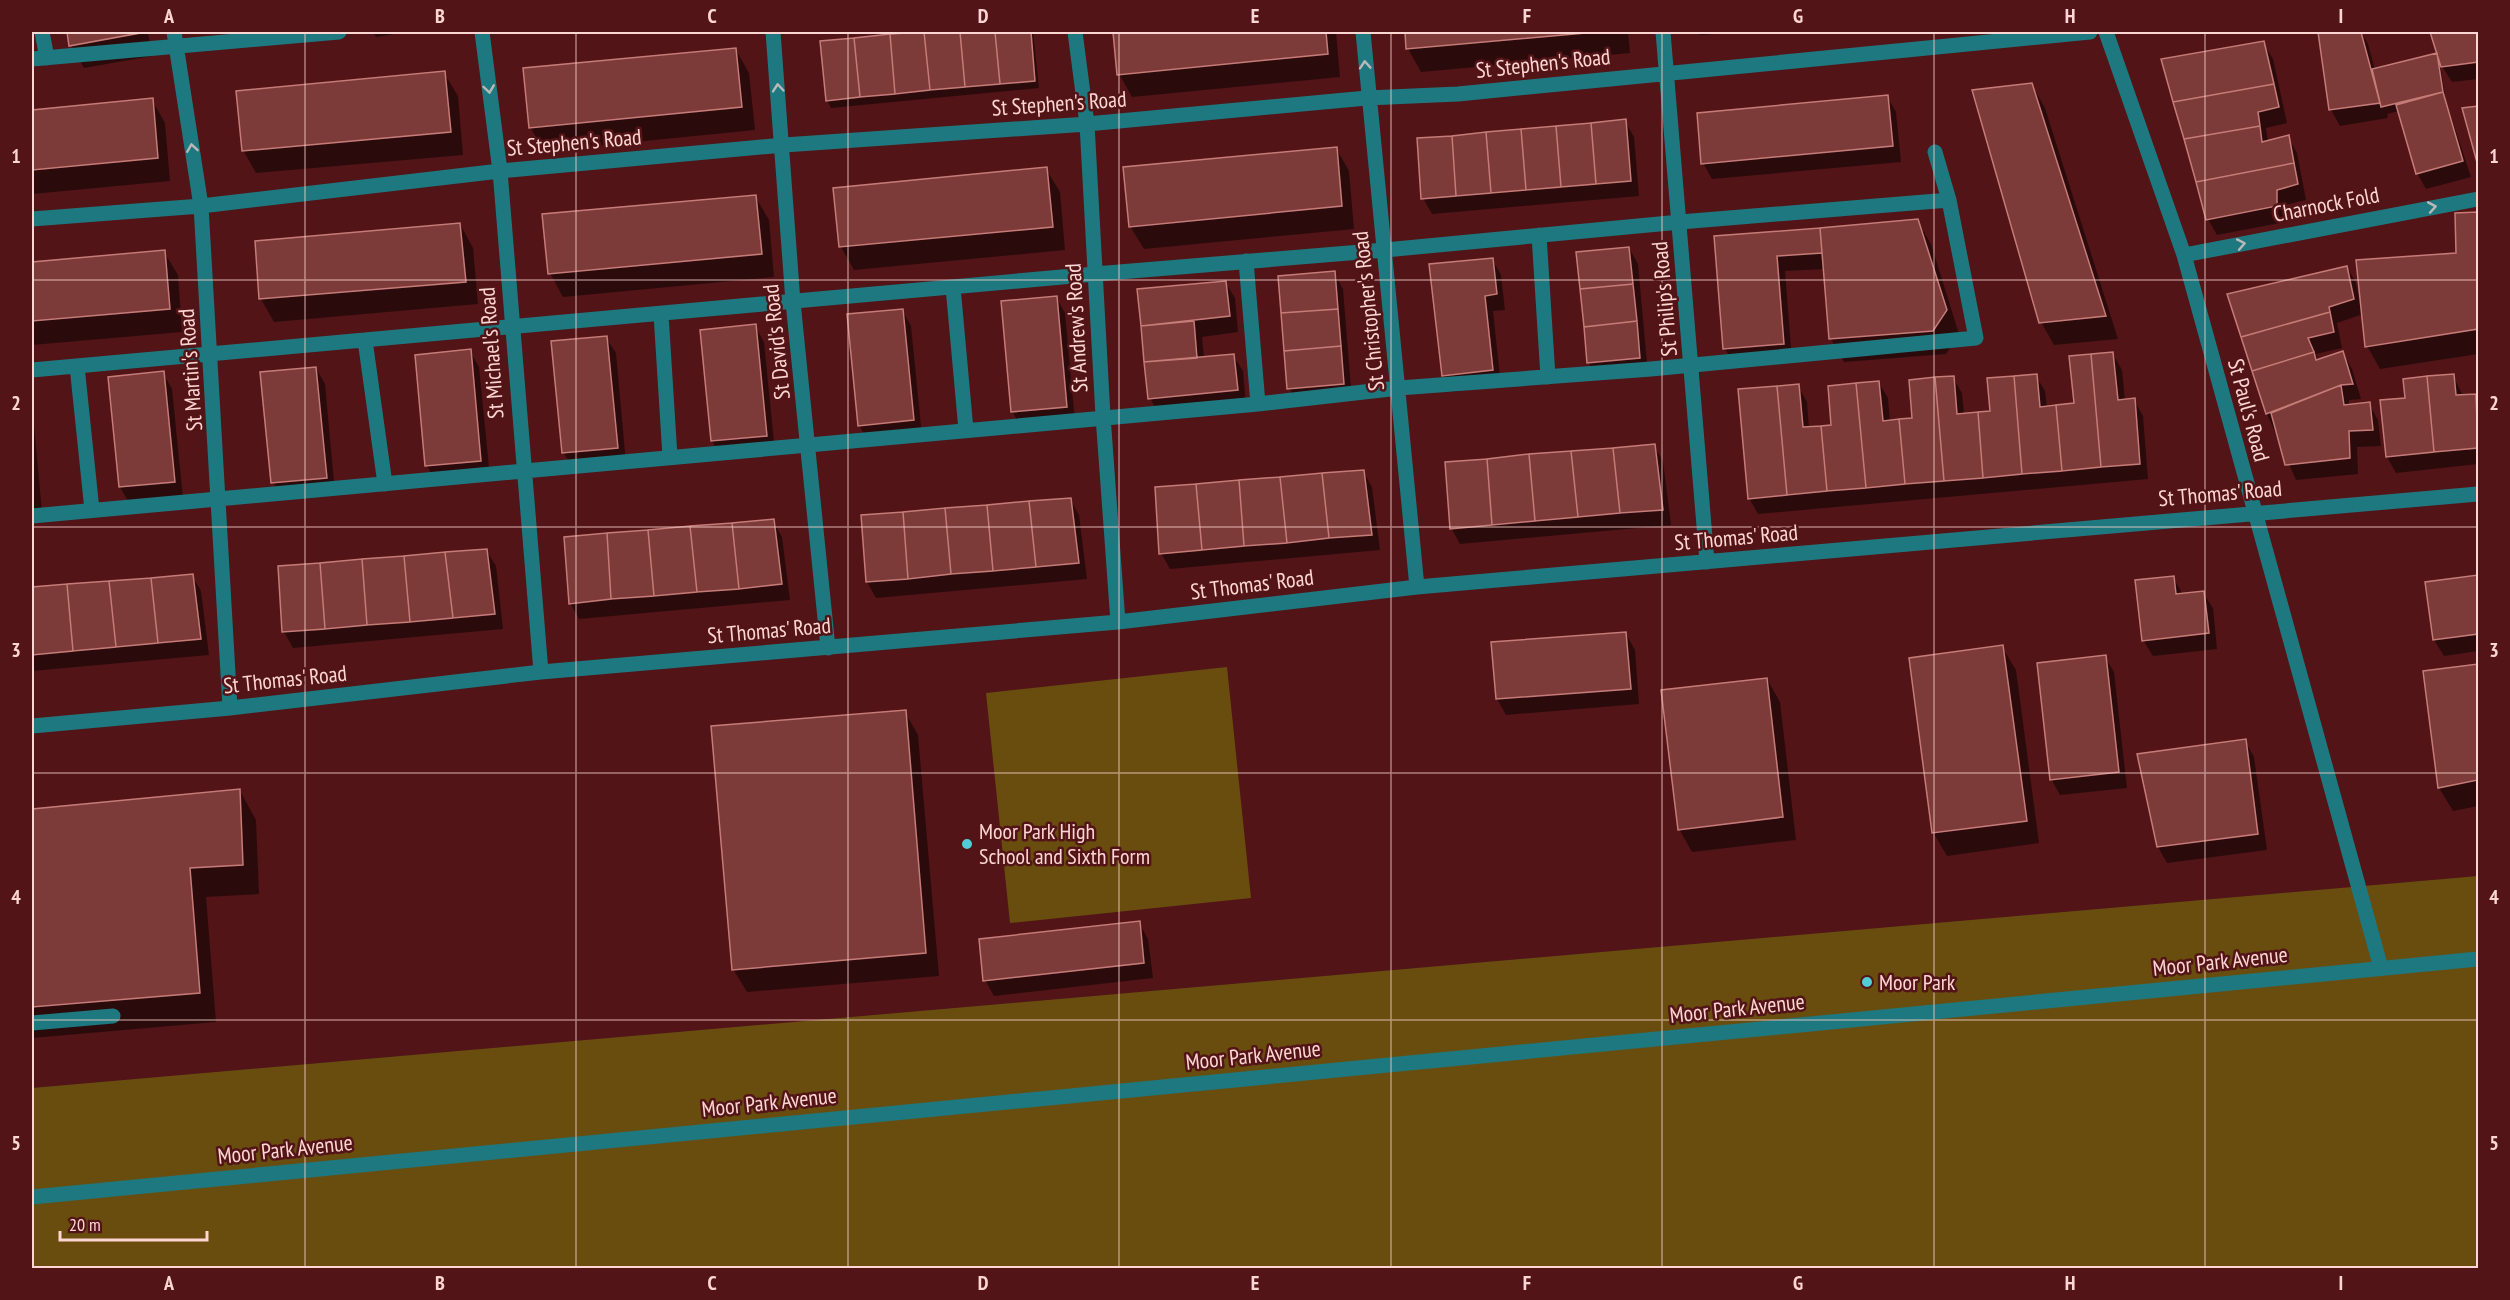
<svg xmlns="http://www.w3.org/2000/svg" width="2510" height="1300" viewBox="0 0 2510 1300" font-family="'PT Sans Narrow',sans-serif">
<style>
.green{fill:#684d0f}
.shadow{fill:#0007}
.building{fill:#7c3a39;stroke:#c57c78;stroke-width:1.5}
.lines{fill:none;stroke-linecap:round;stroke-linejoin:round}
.minor{stroke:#1e787f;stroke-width:15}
.oneway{stroke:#bab9b9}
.grid{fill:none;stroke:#fdd5d2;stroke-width:1.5;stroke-opacity:0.55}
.poi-dot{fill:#52ccd6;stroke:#521416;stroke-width:2}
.labels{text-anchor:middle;stroke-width:5;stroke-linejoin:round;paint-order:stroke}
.street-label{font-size:22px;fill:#fdd5d2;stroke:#521416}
.poi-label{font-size:22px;fill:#fdd5d2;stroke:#521416;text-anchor:start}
.neatline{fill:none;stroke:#fdd5d2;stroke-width:2}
.grid-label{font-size:20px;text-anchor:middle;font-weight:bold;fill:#fdd5d2}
</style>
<rect width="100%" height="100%" fill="#521416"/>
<path class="green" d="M1227,667l24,231 -241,25 -24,-230z
M2478,876v392h-2446v-180z"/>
<path class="shadow" d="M68,32h80l4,24 -68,12 -13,-23z
M227,32h74l-66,14z
M373,32h34l-31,5z
M936,32h97l6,56 -208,20 -4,-8 -6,-58z
M1115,32h221l4,45 -208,20 -13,-23z
M1406,32h222l2,21 -209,19 -13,-23z
M1697,32h50l-47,3z
M2320,32h41l7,12 7,26 61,-16 4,6 -9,-28h47v47l-26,3 -12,-19 6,38 25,76 -45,12 -9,-16 -18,-62 -12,3 1,4 -48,8 -9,-16z
M2263,43l10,16 14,64 -21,5 2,14 20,-5 9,16 9,47 -21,5v17l-68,13 -9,-16z
M736,50l13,23 6,57 -211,21 -14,-24z
M444,73l14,23 5,59 -207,18 -13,-23z
M2032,85l13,23 73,231 -64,6 -13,-23z
M1887,96l9,16 5,50 -189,17 -9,-16z
M152,100l13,23 5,58 -138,13v-83z
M2478,107v56l-14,-54z
M1625,121l9,16 5,59 -207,18 -9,-16z
M1336,148l13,23 5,58 -210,20 -14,-23z
M1046,169l14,23 5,58 -211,20 -13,-23z
M755,196l14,24 5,57 -211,20 -13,-24z
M2457,214h21v140l-98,15 -13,-23 -4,-32 -26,9 5,25 -26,6 3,6 24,-7 9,16 9,30 -12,1v6l20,-2 9,16 3,26 -24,1 1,27 -62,6 -29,-66 -38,-119 118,-28 9,16 3,15h2l97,-43z
M1917,220l14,24 28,90 -13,20 -102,8 -13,-23 -6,-70 -40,2 7,89 -58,4 -9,-15 -9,-111 103,-8 3,5z
M460,224l13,24 5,56 -204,18 -13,-23 -5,-57z
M1629,248l9,16 10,110 -50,5 -9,-16z
M164,252l14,23 4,57 -150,13v-82z
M1492,259l9,16 4,35 -12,1 8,75 -49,6 -9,-16z
M1334,273l9,16 9,111 -54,4 -9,-16z
M1225,282l10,16 3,34 -36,5 2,21 29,-3 10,16 3,34 -87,9 -9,-16 -12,-108z
M1056,297l9,16 10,109 -54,5 -9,-16z
M902,310l9,16 11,110 -54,5 -9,-16z
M755,326l9,16 11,110 -54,5 -9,-16z
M606,338l10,15 10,110 -53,5 -10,-16z
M470,351l9,16 11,110 -54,5 -9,-16z
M2113,354l9,16 3,31 9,-1 9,16 5,63 -390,35 -9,-16 49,-112 9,16 2,26 24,-2 46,-43 9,15 2,24 24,-3 39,-41 9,15 2,21 28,-2 44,-36 9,15 2,17 28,-3z
M316,368l9,16 10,109 -53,5 -9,-16z
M163,373l9,16 11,109 -54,5 -9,-16 -10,-109z
M2453,375l10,21 15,-1v69l-82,9 -9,-16 19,-58z
M32,403l10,109 -10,1z
M1654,446l9,15 8,64 -211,19 -9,-16z
M1363,471l9,16 8,63 -210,19 -9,-16z
M1070,499l9,16 8,64 -211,19 -9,-16z
M773,521l9,16 8,63 -211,19 -9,-16z
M486,550l10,16 7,63 -210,19 -9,-16z
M192,576l9,15 8,64 -177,16v-82z
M2478,576v75l-34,5 -10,-16 -7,-57z
M2173,577l10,18 20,-2 10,15 4,41 -64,7 -10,-16z
M1626,634l9,16 4,54 -133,11 -9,-16 -4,-55z
M2002,647l14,23 23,173 -92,13 -14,-24z
M2105,657l9,15 13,116 -67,7 -9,-16z
M2478,666v140l-25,5 -14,-23 -15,-115z
M1767,679l13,23 16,138 -104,12 -13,-23z
M905,712l13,23 21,241 -192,16 -14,-23z
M2245,741l9,16 13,93 -100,13 -9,-16 -19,-92z
M240,791l16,29 3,74 -53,3 10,125 -184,16v-227z
M1139,923l9,16 5,39 -159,18 -9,-16z"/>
<path class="building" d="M67,32h73v1l-71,13z
M924,32l6,58 -35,4 -5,-60z
M924,32h36l5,55 -35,3z
M960,32h35l5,52 -35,3z
M995,32h36l4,49 -35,3z
M1113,32h213l2,22 -211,21z
M1405,32h192l-191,17z
M2318,32h43l19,71 -51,7z
M2430,32h48v30l-37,5z
M890,34l5,60 -35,3 -6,-59z
M854,38l6,59 -34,4 -6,-60z
M2264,41l10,43 -101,18 -12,-43z
M736,48l6,59 -213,21 -6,-60z
M2437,53l6,39 -62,15 -9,-38z
M445,71l6,61 -209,19 -6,-60z
M2032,83l74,233 -67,7 -67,-233z
M2274,84l5,23 -21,5 2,14 -76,13 -11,-37z
M2443,92l20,69 -47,13 -20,-69z
M1888,95l5,51 -192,18 -4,-51z
M153,98l5,60 -126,12v-60z
M2478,106v60l-16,-58z
M1626,119l5,62 -35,3 -5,-61z
M1591,123l5,61 -35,3 -5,-61z
M1556,126l5,61 -35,3 -5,-61z
M2260,126l2,16 27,-7 5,28 -98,19 -12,-43z
M1521,129l5,61 -35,3 -5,-61z
M1486,132l5,61 -35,3 -4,-60z
M1452,136l4,60 -35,3 -4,-61z
M1337,147l5,59 -213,21 -6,-60z
M2294,163l4,21 -21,6v16l-71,14 -10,-38z
M1047,167l6,60 -214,20 -6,-59z
M756,195l6,59 -214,20 -6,-60z
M2478,212v117l-113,18 -9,-87 100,-7 -1,-40z
M1918,219l29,91 -14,21 -104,8 -9,-111z
M460,223l6,59 -207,17 -4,-58z
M1820,228l2,25 -45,3 7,88 -61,5 -9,-113z
M1629,247l4,37 -53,5 -4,-37z
M165,250l5,59 -138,12v-59z
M1493,258l4,36 -12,2 8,74 -51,6 -13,-112z
M2347,266l7,33 -25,8 1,5 -89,25 -14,-43z
M1335,271l3,38 -57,4 -3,-37z
M1226,281l4,35 -89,10 -4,-37z
M1633,284l4,37 -53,6 -4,-38z
M1057,296l10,111 -56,5 -10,-111z
M903,309l11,111 -56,6 -11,-112z
M1338,309l3,37 -57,5 -3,-38z
M2330,312l4,20 -26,6 6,14 -62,19 -11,-34z
M1194,321l3,37 -53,4 -3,-36z
M1637,321l3,37 -53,5 -3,-36z
M756,324l11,112 -56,5 -11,-111z
M607,336l11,112 -56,5 -11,-112z
M1341,346l3,38 -57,5 -3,-38z
M471,349l10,112 -56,5 -10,-111z
M2343,351l10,33 -12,1 -75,29 -14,-43 62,-19 2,8z
M2113,352l5,48 17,-2 5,66 -39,3 -10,-113z
M1234,354l4,36 -90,9 -4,-37z
M2091,354l10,113 -39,4 -6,-66 18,-2 -5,-47z
M316,367l11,111 -56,5 -11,-111z
M164,371l11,111 -56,5 -11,-110z
M2037,374l3,33 16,-2 6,66 -40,3 -8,-98z
M2454,374l2,21 20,-1 2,54 -44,4 -7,-76z
M1954,376l3,38 21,-2 5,66 -39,3 -9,-104z
M2014,376l8,98 -39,4 -5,-66 12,-1 -3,-33z
M2427,376l7,76 -48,5 -6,-57 25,-2 -2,-19z
M1935,377l9,104 -39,3 -6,-65 13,-1 -3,-38z
M1879,381l4,40 16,-2 6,65 -39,4 -10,-105z
M1856,383l10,105 -39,3 -6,-65 10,-1 -3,-39z
M1799,384l4,43 18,-1 6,65 -40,4 -10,-109z
M2341,385l3,20 26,-3 3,28 -24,1 1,27 -65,7 -14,-52z
M1777,386l10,109 -39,4 -10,-110z
M2478,393v32l-2,-31z
M1655,444l8,66 -43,3 -7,-65z
M1613,448l7,65 -42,4 -7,-66z
M1571,451l7,66 -43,4 -6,-67z
M1529,454l6,67 -43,4 -5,-66z
M1487,459l5,66 -42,4 -5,-67z
M1364,470l8,65 -43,3 -7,-65z
M1322,473l7,65 -42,5 -7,-66z
M1280,477l7,66 -43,3 -5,-66z
M1239,480l5,66 -42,4 -6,-66z
M1196,484l6,66 -43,4 -4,-67z
M1071,498l8,65 -43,4 -7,-66z
M1029,501l7,66 -43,4 -6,-66z
M987,505l6,66 -42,3 -6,-66z
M945,508l6,66 -43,5 -5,-67z
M903,512l5,67 -42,3 -5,-67z
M774,519l8,65 -43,5 -7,-66z
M732,523l7,66 -42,3 -7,-66z
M690,526l7,66 -43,4 -6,-66z
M648,530l6,66 -43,3 -4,-66z
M607,533l4,66 -42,5 -5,-67z
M487,549l8,65 -42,4 -8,-66z
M445,552l8,66 -43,4 -6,-66z
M404,556l6,66 -43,3 -5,-66z
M362,559l5,66 -42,4 -5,-66z
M320,563l5,66 -43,3 -4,-66z
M193,574l8,65 -43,4 -7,-65z
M2478,575v59l-45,6 -8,-58z
M2174,576l2,18 28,-3 5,42 -67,8 -7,-61z
M151,578l7,65 -42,4 -7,-66z
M109,581l7,66 -43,4 -6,-67z
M67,584l6,67 -41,4v-68z
M1626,632l5,57 -135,10 -5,-57z
M2003,645l24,176 -95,12 -23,-175z
M2106,655l13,117 -69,8 -13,-117z
M2478,664v116l-40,8 -15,-117z
M1767,678l16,139 -105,13 -17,-140z
M906,710l20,243 -194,17 -21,-244z
M2246,739l12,95 -101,13 -20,-93z
M240,789l3,76 -53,3 10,125 -168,14v-198z
M1140,921l4,42 -161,18 -4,-42z"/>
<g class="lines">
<path class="minor" d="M42,32l5,26
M174,32l27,174 29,502
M482,32l18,139 41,501
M773,32l20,270 35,346
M1075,32l12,92 16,292 15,206
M1363,32l54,555
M1663,32l44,530
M2106,32l78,223 197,713
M32,59l307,-27
M32,219l169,-13 299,-35 284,-26 303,-21 280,-26 91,-4 632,-62
M1539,235l9,142
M2184,255l294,-56
M1246,261l12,143
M953,287l13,143
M661,314l9,143
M365,340l20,144
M77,366l15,144
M32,370l1063,-96 290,-24 295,-28 269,-22
M32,516l1226,-112 141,-16 252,-19 325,-31 -27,-138 -14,-48
M32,726l198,-18 311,-36 577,-50 299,-35 1061,-93
M32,1023l81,-7
M32,1197l2446,-238"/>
</g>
<defs><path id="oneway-chevron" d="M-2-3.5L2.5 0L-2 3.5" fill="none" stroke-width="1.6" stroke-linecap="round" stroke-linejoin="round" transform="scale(1.5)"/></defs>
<g class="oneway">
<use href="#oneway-chevron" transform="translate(1365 65) rotate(-94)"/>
<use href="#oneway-chevron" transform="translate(778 88) rotate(-95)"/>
<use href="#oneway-chevron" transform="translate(489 89) rotate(82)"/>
<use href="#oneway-chevron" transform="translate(192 148) rotate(-99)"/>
<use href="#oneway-chevron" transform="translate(2432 207) rotate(-10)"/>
<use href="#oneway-chevron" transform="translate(2241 244) rotate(-11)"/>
</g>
<path class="grid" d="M305,32v1236M576,32v1236M848,32v1236M1119,32v1236M1391,32v1236M1662,32v1236M1934,32v1236M2205,32v1236M32,280h2446M32,527h2446M32,773h2446M32,1020h2446"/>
<g class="poi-dot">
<circle cx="967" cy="844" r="6"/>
<circle cx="1867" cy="982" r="6"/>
</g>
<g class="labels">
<g class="street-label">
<text transform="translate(1543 63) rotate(-6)" y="8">St Stephen's Road</text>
<text transform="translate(1059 103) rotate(-4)" y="8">St Stephen's Road</text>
<text transform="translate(574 142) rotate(-5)" y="8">St Stephen's Road</text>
<text transform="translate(2326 204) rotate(-11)" y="8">Charnock Fold</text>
<text transform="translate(1664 299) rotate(-95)" y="8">St Philip's Road</text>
<text transform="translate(1368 311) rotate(-96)" y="8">St Christopher's Road</text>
<text transform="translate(1076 328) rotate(-93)" y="8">St Andrew's Road</text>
<text transform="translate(776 342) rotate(-96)" y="8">St David's Road</text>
<text transform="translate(491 353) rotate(-94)" y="8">St Michael's Road</text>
<text transform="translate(190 370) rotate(-94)" y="8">St Martin's Road</text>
<text transform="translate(2249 410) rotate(75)" y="8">St Paul's Road</text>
<text transform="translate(2220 493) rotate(-5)" y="8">St Thomas' Road</text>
<text transform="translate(1736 537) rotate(-5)" y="8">St Thomas' Road</text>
<text transform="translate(1252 584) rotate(-7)" y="8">St Thomas' Road</text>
<text transform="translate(769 630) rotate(-5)" y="8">St Thomas' Road</text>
<text transform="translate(285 679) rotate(-6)" y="8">St Thomas' Road</text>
<text transform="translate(2220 961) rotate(-6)" y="8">Moor Park Avenue</text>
<text transform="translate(1737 1008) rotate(-6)" y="8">Moor Park Avenue</text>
<text transform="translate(1253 1055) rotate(-6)" y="8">Moor Park Avenue</text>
<text transform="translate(769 1102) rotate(-6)" y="8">Moor Park Avenue</text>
<text transform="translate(285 1149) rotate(-6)" y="8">Moor Park Avenue</text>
</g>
<g class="poi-label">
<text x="979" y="839">Moor Park High<tspan x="979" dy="25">School and Sixth Form</tspan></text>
<text x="1879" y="990">Moor Park</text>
</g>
</g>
<rect width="2510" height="1300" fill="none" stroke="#521416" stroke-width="66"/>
<path d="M60 1231v9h147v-9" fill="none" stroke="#fdd5d2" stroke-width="3"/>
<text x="69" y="1231" font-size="18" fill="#fdd5d2" stroke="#521416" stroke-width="4.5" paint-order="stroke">20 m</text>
<rect x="33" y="33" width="2444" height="1234" class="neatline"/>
<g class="grid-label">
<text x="169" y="23">A</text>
<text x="440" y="23">B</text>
<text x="712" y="23">C</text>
<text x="983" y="23">D</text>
<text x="1255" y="23">E</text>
<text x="1527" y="23">F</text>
<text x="1798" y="23">G</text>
<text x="2070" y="23">H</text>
<text x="2341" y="23">I</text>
<text x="16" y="163">1</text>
<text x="2494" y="163">1</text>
<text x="16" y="410">2</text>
<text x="2494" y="410">2</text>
<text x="16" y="657">3</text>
<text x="2494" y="657">3</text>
<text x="16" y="904">4</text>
<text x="2494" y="904">4</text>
<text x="16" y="1150">5</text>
<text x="2494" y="1150">5</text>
<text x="169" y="1290">A</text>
<text x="440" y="1290">B</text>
<text x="712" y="1290">C</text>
<text x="983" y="1290">D</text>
<text x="1255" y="1290">E</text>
<text x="1527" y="1290">F</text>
<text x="1798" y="1290">G</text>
<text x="2070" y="1290">H</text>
<text x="2341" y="1290">I</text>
</g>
</svg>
